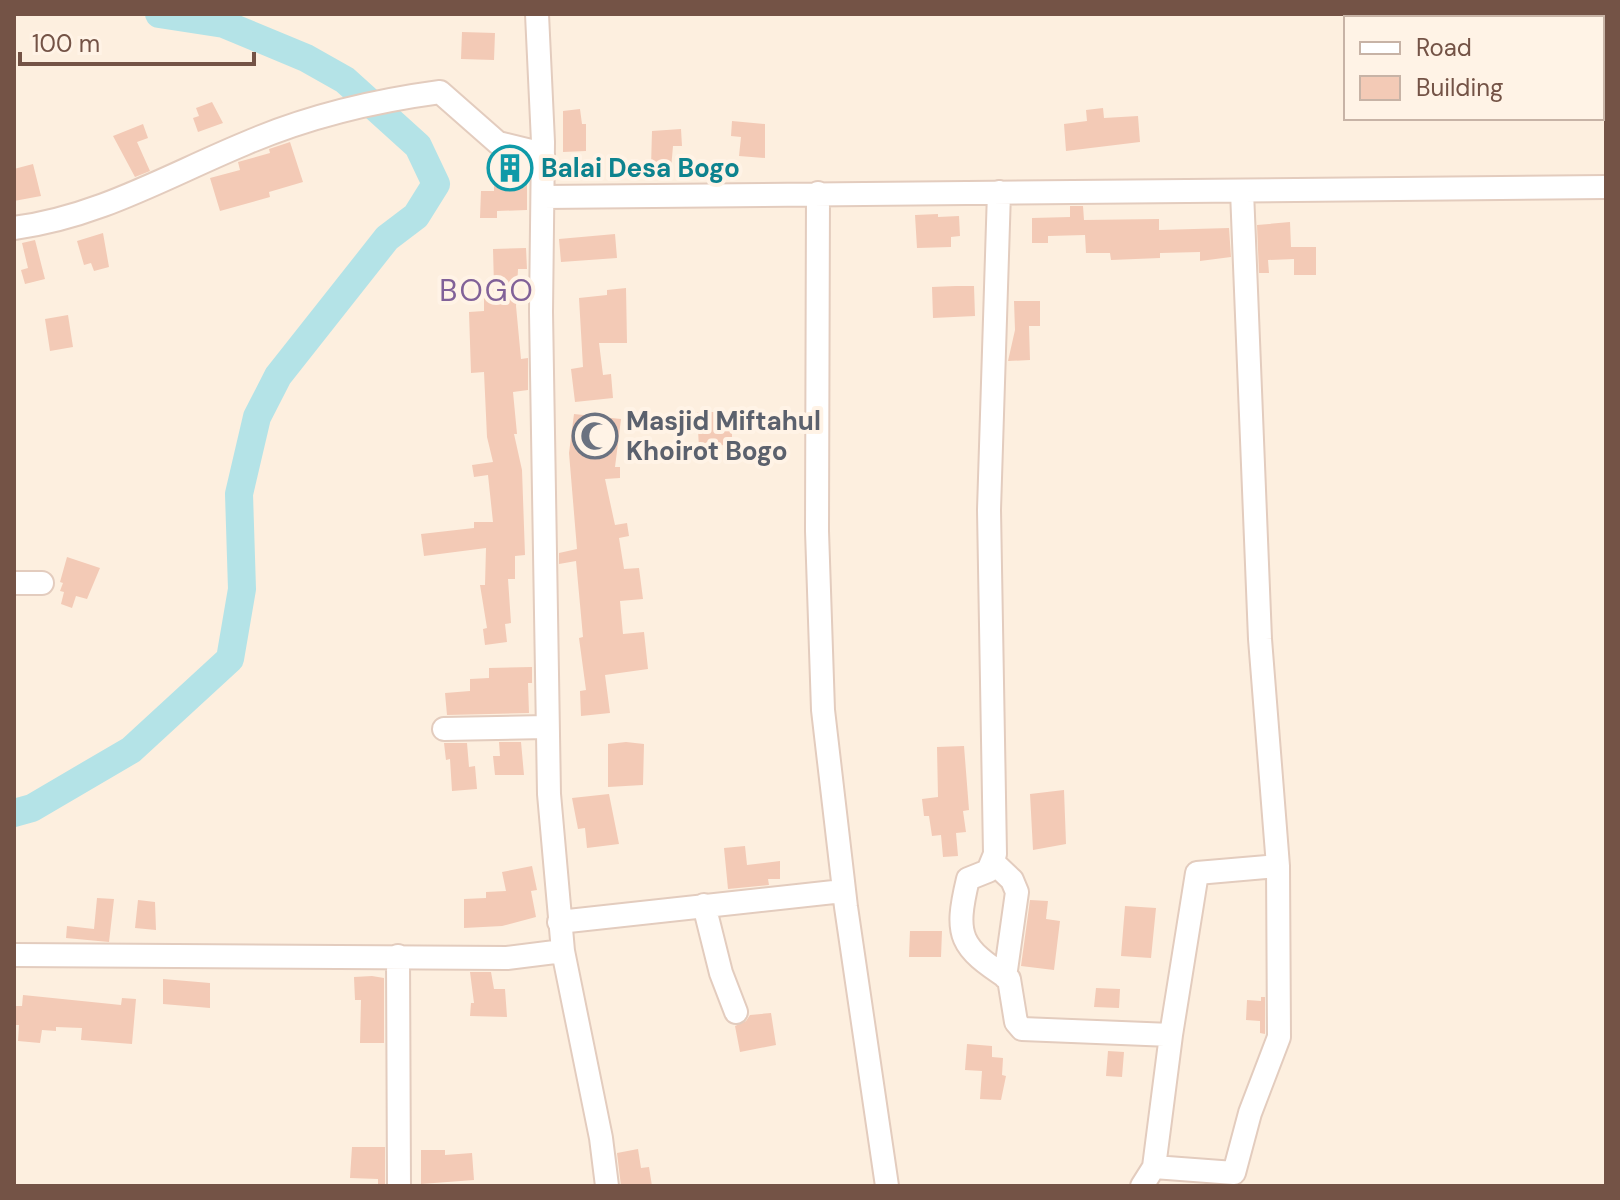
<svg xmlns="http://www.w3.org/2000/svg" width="1620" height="1200" viewBox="0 0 1620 1200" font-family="'DM Sans',sans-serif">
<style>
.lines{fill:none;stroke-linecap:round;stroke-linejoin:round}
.river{stroke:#b4e3e7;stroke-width:28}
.building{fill:#f3cab6}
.minor-casing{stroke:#e3ccbe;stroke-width:26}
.minor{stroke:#fff;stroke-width:22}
.labels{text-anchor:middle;stroke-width:8;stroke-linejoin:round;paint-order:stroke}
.culture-label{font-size:26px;font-weight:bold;fill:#0d838f;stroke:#fff3e6;text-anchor:start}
.worship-label{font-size:26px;font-weight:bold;fill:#5b616d;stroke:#fff3e6;text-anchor:start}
.quarter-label{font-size:30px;letter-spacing:2px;fill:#816198;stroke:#fff3e6}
</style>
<rect width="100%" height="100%" fill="#fdefdf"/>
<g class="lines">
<path class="river" d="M14,813l18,-5 99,-58 99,-91 12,-70 -3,-95 18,-77 21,-41 109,-138 29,-22 20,-32 -18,-38 -73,-66 -39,-22 -82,-34 -65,-10"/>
</g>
<path class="building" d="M462,32l33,1 -1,27 -33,-1z
M212,102l11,21 -25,9 -5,-14 6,-2 -3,-8z
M1103,108l1,10 34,-2 2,26 -74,9 -2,-27 23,-3 -1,-11z
M580,109l2,15h4v27l-23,1v-41z
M732,121l33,3v34l-26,-2 2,-19 -10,-1z
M143,124l5,14 -11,4 13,29 -15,6 -22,-41z
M681,129l1,17h-9l-2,23 -20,-2 1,-36z
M290,142l13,40 -34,10 1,5 -50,14 -10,-33 30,-8 -2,-8 32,-9 -1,-4z
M494,158l33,7v45l-30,1v7h-17l1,-27h13z
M33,164l8,32 -27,5v-32z
M1070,206h13l1,14 75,-1v11l70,-2 2,29 -31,4v-9l-40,1v5l-49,2 -1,-7h-24l-1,-18 -37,1v7h-16v-25l38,-1z
M938,214v3l21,-1 1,20 -9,1v10l-34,1 -2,-33z
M1290,222l1,25h25v28h-22v-16l-26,1 1,13h-10l-2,-48z
M103,233l6,34 -15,4 -3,-8 -7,2 -7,-24z
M615,234l2,24 -56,4 -2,-23z
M35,240l10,39 -20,5 -4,-14 7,-2 -6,-25z
M526,248l1,21h-9l-2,37 5,53 7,-1v32l-15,2 4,42h-3l8,36 3,85 -10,1v23h-7l3,44 -6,1 2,18 -22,3 -2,-16 4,-1 -7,-43h5l1,-37 -62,8 -3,-22 53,-6v-6h19l-5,-47 -14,2 -2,-12 21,-3 -6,-25 -3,-65 -13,1 -2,-61 15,-1v-25h10l-1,-37z
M956,286h18l1,30 -42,2 -1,-31z
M626,288l1,55h-28l4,32 8,-1 2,24 -38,4 -4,-33 12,-2 -4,-69 28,-3v-5z
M1014,301h26v25h-11l1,34 -22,1 7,-31z
M68,315l5,32 -23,4 -5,-32z
M697,412h18l1,14h16v18l-33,4z
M574,414l47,5 -6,48h5v11l-15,1 10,46 12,-2 2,13 -10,2 5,31 15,-1 4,31 -23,2 3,33 21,-2 4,37 -43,6 5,38 -29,3 -1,-25 6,-1 -7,-52 4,-1 -7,-76 -17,3v-11l18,-4 -8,-96z
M67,557l33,11 -13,31 -11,-3 -4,12 -11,-4 3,-12 -4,-1 3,-8 -3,-1z
M532,667v16h-4l1,30 -82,2 -2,-22 25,-2v-12l19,-1v-10z
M499,742h22l3,33h-29l-2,-19h7z
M626,742l18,2 -1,41 -35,2v-43z
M444,743h23l2,24 6,-1 2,23 -25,2 -2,-32 -4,1z
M964,746l5,64 -6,1 3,21 -10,1 2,23 -15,1 -2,-22 -9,1 -3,-20h-5l-2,-17 16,-2 -1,-50z
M1064,790l2,54 -33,6 -3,-56z
M609,794l10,50 -32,4 -2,-20 -7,1 -6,-31z
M745,846l2,19 33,-4v18h-12l1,6 -41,4 -4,-41z
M532,866l5,24 -6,1 5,26 -34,9 -38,2v-29l22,-1v-6l20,-1 -4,-19z
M97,898l17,1 -5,43 -43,-4 1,-12 27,3z
M138,900l17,2 1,28 -21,-2z
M1030,900l18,1 -2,18 14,2 -6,49 -33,-4z
M1125,906l31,2 -5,50 -30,-2z
M910,931h32l-1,26h-32z
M470,972h21l3,17h11l2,28 -37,-1 1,-13h3z
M372,976l12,2v65h-24l1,-43h-6l-1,-23z
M163,979l47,4v25l-47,-4z
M1096,988l24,1 -1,19 -25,-1z
M23,995l98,10 1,-7 14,1 -4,45 -51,-4 1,-12 -26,-1v4l-14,-1 -2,13 -22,-2 1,-16h-5v-19h8z
M1261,997h4v37l-5,-1v-12l-14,-1 1,-20 14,1z
M771,1013l5,32 -36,7 -5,-26 11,-5 4,-6z
M967,1044l25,2v11l11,1 -1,17 4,1 -5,24 -21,-1 2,-28 -17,-1z
M1108,1051l16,1 -2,25 -16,-1z
M352,1147h33v39h-7v-7l-28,-1z
M638,1149l3,19 8,-1 3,19h-31l-4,-33z
M421,1150h24v5l27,-2 2,27 -53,4z"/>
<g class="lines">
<g class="minor-casing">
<path id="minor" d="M537,14l6,128 -2,170 8,482 14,157 38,187 6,48
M1242,191l18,448 18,227
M999,192l-10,318 6,344 -7,17 -20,8c-14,58 -8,68 41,100l7,43 6,7 149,6 26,-162 81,-7 1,171 -29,76 -16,60 -80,-6 17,-132
M818,193l-1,338 6,179 23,197 41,279
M543,197l1063,-10
M14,228c84,-11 153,-52 230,-84 62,-27 129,-43 196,-52l58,51 45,11
M14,583h28
M444,729l103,-2
M994,863l18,17 5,12 -12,85
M704,905l17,68 15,39
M559,922l284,-31
M14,955l493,3 56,-7
M398,956l1,230
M1142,1186l12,-19"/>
</g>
<use href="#minor" class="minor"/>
</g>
<defs>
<g id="building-ring" transform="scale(2.3)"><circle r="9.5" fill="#fff3e6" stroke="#0f9aa8" stroke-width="1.5"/><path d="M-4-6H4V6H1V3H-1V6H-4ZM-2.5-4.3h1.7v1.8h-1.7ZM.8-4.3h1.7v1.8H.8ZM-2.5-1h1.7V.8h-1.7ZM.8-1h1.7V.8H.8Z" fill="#0f9aa8"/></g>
<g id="mosque-ring" transform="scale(2.3)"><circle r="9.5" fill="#fff3e6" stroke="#6b7280" stroke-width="1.5"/><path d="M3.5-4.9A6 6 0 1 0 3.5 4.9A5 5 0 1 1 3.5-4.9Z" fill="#6b7280"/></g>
</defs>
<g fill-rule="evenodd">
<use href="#building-ring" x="510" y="168"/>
<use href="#mosque-ring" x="595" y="436"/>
</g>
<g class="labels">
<g class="culture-label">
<text x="541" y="177">Balai Desa Bogo</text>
</g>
<g class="worship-label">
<text x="626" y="430">Masjid Miftahul<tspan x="626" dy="30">Khoirot Bogo</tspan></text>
</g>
<g class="quarter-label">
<text x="487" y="301">BOGO</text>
</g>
</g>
<rect width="1620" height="1200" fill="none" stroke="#745346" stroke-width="32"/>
<rect x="1344" y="16" width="260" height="104" fill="#fff3e6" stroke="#c7b3a6" stroke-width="2"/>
<rect x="1360" y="42" width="40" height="12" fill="#ffffff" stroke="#c7b3a6" stroke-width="2"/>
<text x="1416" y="56" font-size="24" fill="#745346">Road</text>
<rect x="1360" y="76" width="40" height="24" fill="#f3cab6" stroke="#c7b3a6" stroke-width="2"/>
<text x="1416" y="96" font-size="24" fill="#745346">Building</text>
<path d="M20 52v12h234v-12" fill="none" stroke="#745346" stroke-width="4"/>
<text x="32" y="52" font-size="24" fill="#745346" stroke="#fff3e6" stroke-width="6" paint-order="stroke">100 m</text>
</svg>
